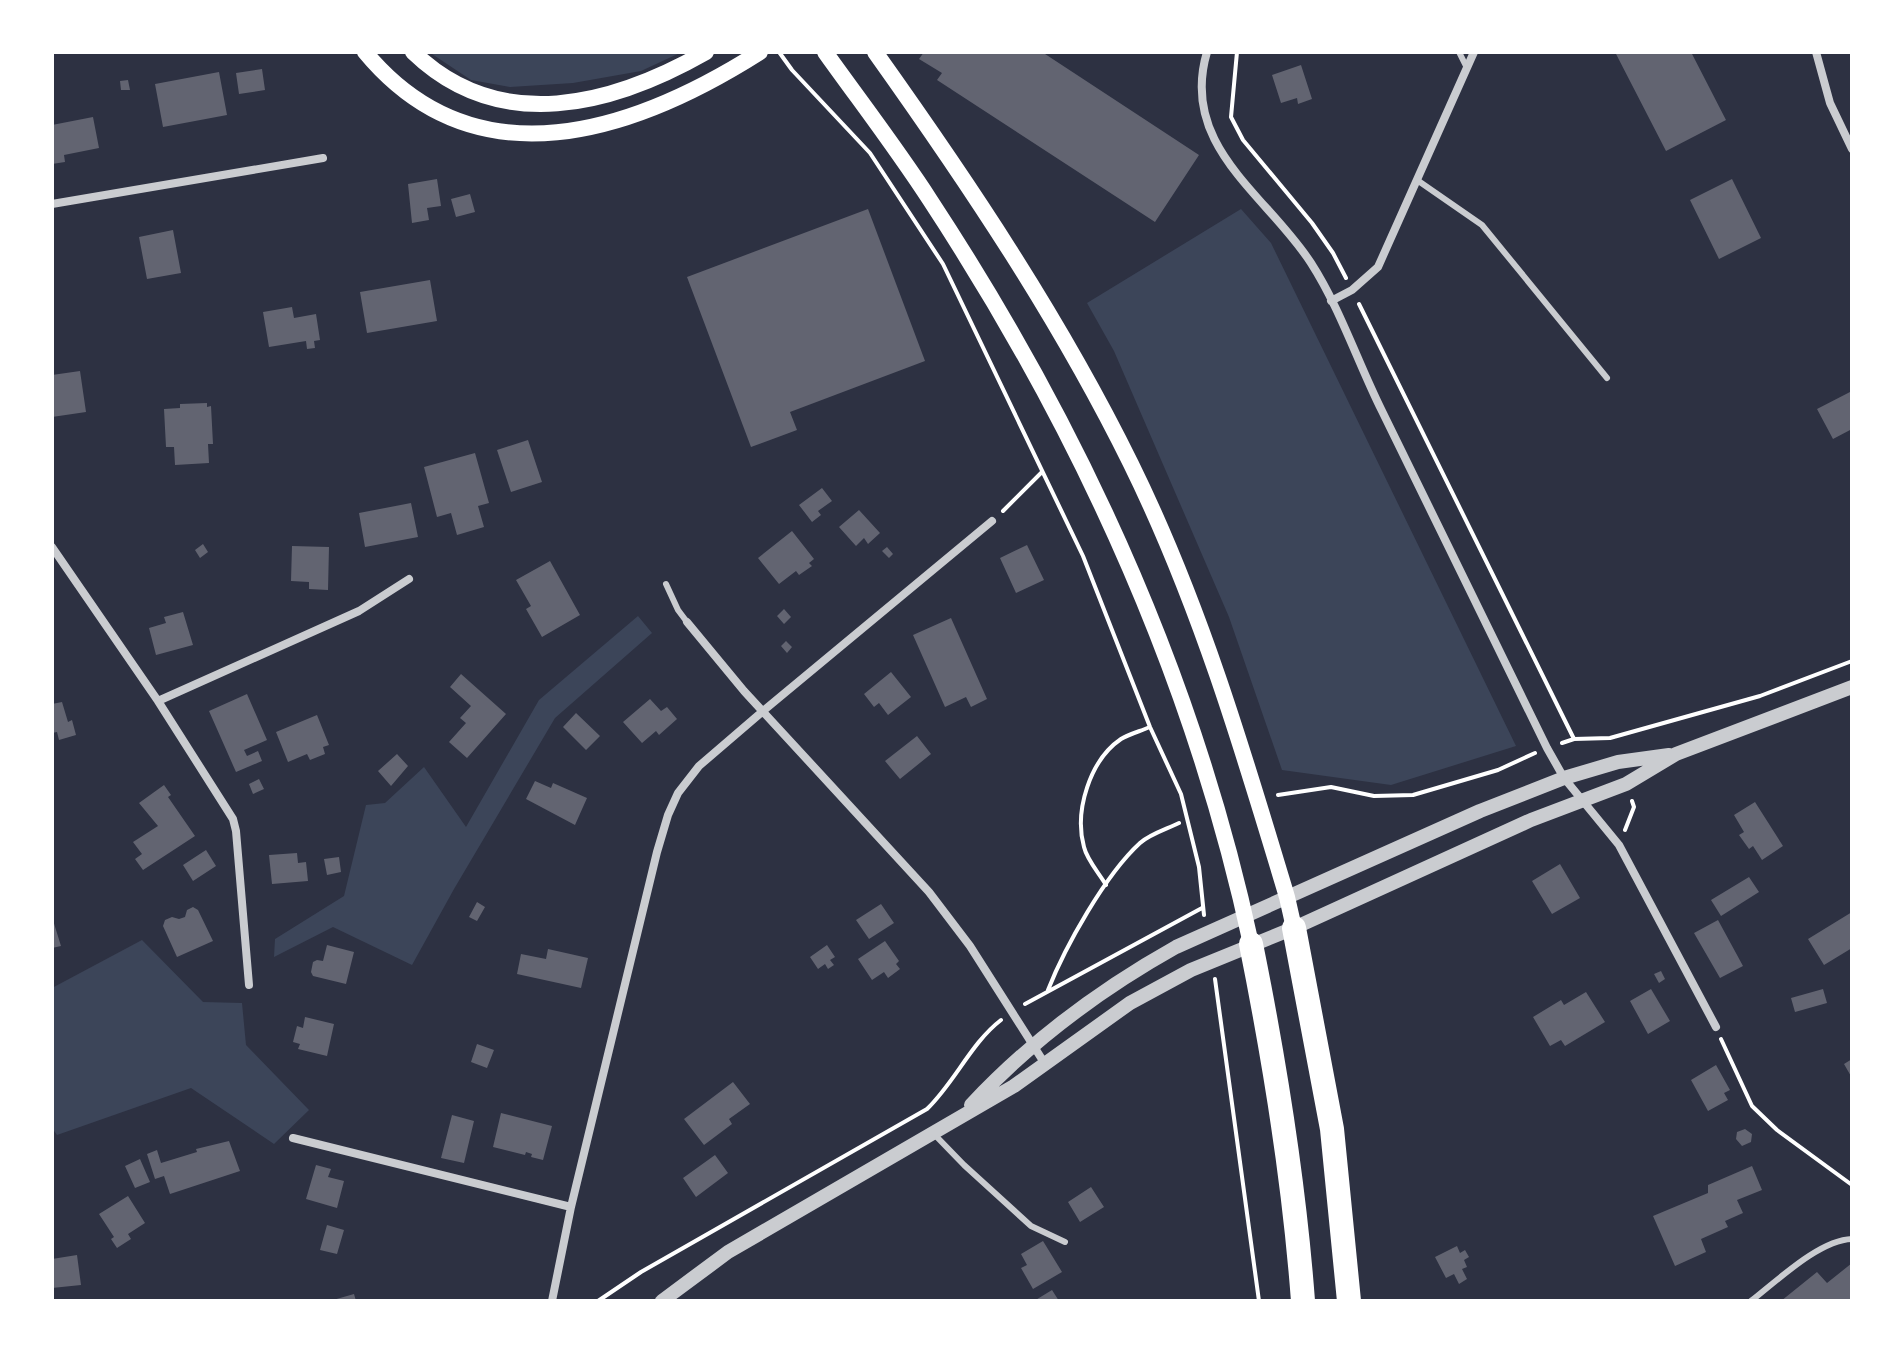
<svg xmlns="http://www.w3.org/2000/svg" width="1904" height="1353" viewBox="0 0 1904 1353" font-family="'IBM Plex Sans',sans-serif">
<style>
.green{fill:#3c4559}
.building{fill:#626471}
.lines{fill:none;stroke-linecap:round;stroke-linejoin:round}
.path{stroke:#fff;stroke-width:4}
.service{stroke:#caccd0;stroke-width:6}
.minor{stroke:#caccd0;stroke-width:8}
.tertiary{stroke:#caccd0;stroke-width:14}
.secondary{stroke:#fff;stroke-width:16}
.motorway{stroke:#fff;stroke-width:24}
</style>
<rect width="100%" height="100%" fill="#2d3142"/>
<path class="green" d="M429,52h253l-41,19 -68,12 -63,4 -39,-7z
M1241,209l30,34 245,503 -125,39 -109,-15 -53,-153 -115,-266 -27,-48z
M638,616l14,17 -97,85 -101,171 -42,76 -79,-38 -59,30 1,-18 69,-43 22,-91 19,-2 39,-36 42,60 73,-127z
M142,940l61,62 39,1 4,42 63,65 -35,34 -83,-56 -134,47 -5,-7v-140z"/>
<path class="building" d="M924,52h118l157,103 -44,67 -218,-142 5,-7 -23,-14z
M1615,52h76l35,68 -60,31z
M1301,65l11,34 -14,5 -1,-6 -16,5 -9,-28z
M262,69l3,21 -26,4 -3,-21z
M219,72l8,43 -64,12 -8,-43z
M128,80l2,10h-9l-1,-9z
M93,117l6,31 -35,7 1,7 -13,2v-39z
M437,179l4,27 -14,2 2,12 -17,3 -4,-39z
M1732,179l29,59 -42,21 -29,-59z
M470,194l5,18 -19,5 -5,-18z
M868,209l57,152 -135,51 7,18 -46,17 -64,-170z
M173,230l8,43 -34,6 -8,-42z
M430,280l7,41 -70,12 -7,-41z
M292,307l2,11 22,-4 4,26 -6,1 1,7 -8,1 -1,-8 -37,6 -6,-35z
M80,371l6,41 -34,5v-42z
M1850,392l2,37 -19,10 -16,-30z
M207,403v4l4,-1 2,38h-5l1,19 -34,2 -1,-18h-8l-2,-38 16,-1v-4z
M528,440l14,42 -31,10 -14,-42z
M475,453l14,50 -11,3 6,21 -27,8 -6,-22 -14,4 -13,-50z
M822,488l10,13 -14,10 3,4 -9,7 -13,-17z
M411,503l7,34 -53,10 -6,-34z
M859,510l21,23 -12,11 -4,-6 -8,8 -17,-19z
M792,531l22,28 -5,4 3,3 -13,9 -3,-4 -17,13 -21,-26z
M203,544l5,8 -8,6 -5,-8z
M1027,545l17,35 -28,13 -16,-35z
M292,546l37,1 -1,43 -19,-1v-7l-18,-1z
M887,547l6,7 -4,4 -7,-7z
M550,561l30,54 -38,22 -16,-28 5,-3 -15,-26z
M784,609l7,8 -7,7 -7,-8z
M183,612l10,33 -37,10 -7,-27 17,-5 -2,-6z
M951,618l36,81 -16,8 -5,-10 -21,10 -32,-72z
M786,641l6,6 -5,6 -6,-7z
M891,672l20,25 -23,18 -9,-12 -5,4 -10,-13z
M461,674l45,40 -39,44 -18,-16 17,-19 -6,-5 11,-12 -21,-19z
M247,694l20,46 -23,10 3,6 11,-5 4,10 -26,11 -27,-61z
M650,699l11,12 6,-4 10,12 -18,16 -3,-4 -14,12 -19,-21z
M62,702l6,20 4,-2 4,15 -17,5 -2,-8 -5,1v-29z
M576,713l24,23 -14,14 -23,-23z
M317,715l12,30 -6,2 2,7 -15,6 -3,-6 -19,8 -12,-30z
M917,736l14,18 -31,25 -15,-18z
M397,754l11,12 -17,20 -13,-15z
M259,779l5,10 -11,5 -4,-10z
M535,781l16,7 2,-5 34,15 -12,27 -49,-26z
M164,785l7,10 -3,2 27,39 -52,34 -8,-11 7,-5 -9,-12 25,-16 -19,-23z
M1755,802l28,44 -21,14 -9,-14 -4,3 -10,-14 5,-3 -10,-17z
M206,850l10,16 -23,15 -10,-16z
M297,853l1,10 8,-1 2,19 -36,3 -3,-29z
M339,857l2,15 -14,3 -3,-16z
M1560,864l20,34 -28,16 -20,-33z
M1749,877l10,15 -38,24 -10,-16z
M477,902l8,5 -8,14 -8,-4z
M881,904l13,19 -25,16 -13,-19z
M193,907l5,3 15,31 -36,16 -14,-31 2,-6 7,-3 7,2 6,-2 2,-7z
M1852,912v36l-28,17 -16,-26z
M52,917l9,29 -9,2z
M1718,920l25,46 -23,12 -26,-45z
M885,941l14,20 -3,3 4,5 -12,9 -4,-6 -12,8 -14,-21z
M327,945l27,7 -8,32 -33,-8 -2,-4 2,-10 4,-2 6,1z
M827,945l8,12 -5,3 4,5 -6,4 -3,-5 -7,5 -8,-12z
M548,949l40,9 -7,30 -64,-14 4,-20 25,5z
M1661,971l4,8 -6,4 -5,-9z
M1651,989l19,32 -22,13 -18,-33z
M1823,989l4,14 -32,9 -4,-14z
M1586,992l19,30 -40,24 -4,-6 -11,6 -17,-29 28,-17 3,5z
M305,1017l29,7 -7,32 -29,-7 2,-5 -7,-2 4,-16 6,2z
M477,1044l17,6 -7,18 -16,-6z
M1852,1059v19l-8,-14z
M1716,1065l14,25 -6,3 4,7 -20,11 -17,-31z
M733,1082l17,22 -21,15 3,5 -28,21 -20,-26z
M501,1113l51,13 -9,34 -12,-3 1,-3 -6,-2 -1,3 -32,-8z
M452,1115l22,6 -10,42 -23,-5z
M1745,1129l7,5 -1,8 -9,4 -6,-7 1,-7z
M229,1141l11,30 -70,23 -6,-18 -9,3 -8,-25 10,-4 4,13 36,-11 -1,-3z
M715,1155l13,18 -32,24 -13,-19z
M140,1159l10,23 -15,6 -10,-22z
M316,1165l15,4 -3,8 16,4 -7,27 -31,-9z
M1752,1166l10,24 -25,10 6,13 -18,8 3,6 -27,12 5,13 -31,14 -22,-50 55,-23v-8z
M1091,1187l13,20 -24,15 -12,-20z
M128,1196l17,27 -17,11 3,5 -14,9 -6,-9 3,-2 -15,-23z
M327,1225l17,5 -7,24 -17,-4z
M1043,1241l19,31 -29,17 -12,-21 6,-3 -6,-11z
M1457,1246l3,7 5,-3 4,7 -5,3 3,7 -5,2 5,10 -8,5 -5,-10 -8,4 -11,-21z
M77,1255l4,30 -29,3v-29z
M1852,1263v38h-71l36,-29 10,11z
M1052,1290l7,11h-25z
M354,1294l2,7h-23v-1z"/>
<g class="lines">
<path class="path" d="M779,52l13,18 78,83 73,111 140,292 67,171 31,67 18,73 5,48
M1237,52l-6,65 12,23 69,83 21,30 13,25
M1359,304l215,435
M1003,511l39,-39
M1562,743l12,-4 36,-1 150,-42 92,-35
M1278,795l53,-8 43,9 39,-1 85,-25 37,-17
M1625,830l9,-23 -2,-6
M1106,885c-7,-12 -19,-25 -22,-38 -10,-36 6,-87 37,-108 8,-5 20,-8 29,-12
M1215,979l44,322
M1048,990c17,-43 57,-115 92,-147 10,-9 27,-14 39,-20
M1025,1004l177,-96
M1721,1039l31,67 25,24 75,55
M598,1301l43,-29 286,-163c28,-27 44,-66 74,-89"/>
<path class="service" d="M1459,52l8,16
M1417,180l65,45 125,153
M666,584l12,26 9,12
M933,1133l31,32 67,61 34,16
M1751,1301c26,-20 68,-61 101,-62"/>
<path class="minor" d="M1207,52c-28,94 60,143 104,211 29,45 47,100 71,148 55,112 110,224 165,337l17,30 55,67 97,182
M1816,52l14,51 22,46
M52,204l271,-46
M1331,301l21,-11 26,-23 96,-215
M52,547l106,154 75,118 3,12 13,154
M687,622l57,69 185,201 41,54 75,118
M158,701l201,-90 50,-32
M293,1138l278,69
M552,1301l19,-94 86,-355 11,-37 10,-22 21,-27 64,-55 229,-190"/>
<path class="tertiary" d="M971,1105c59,-63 130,-116 205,-158l304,-136 84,-33 54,-16 51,-7
M662,1301l66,-49 286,-166 116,-83 61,-33 103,-42 237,-108 95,-36 50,-30 176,-67"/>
<path class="secondary" d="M365,52c111,134 269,80 395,0
M413,52c87,84 200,53 293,0
M825,52c35,49 72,97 105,148 149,227 264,478 321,744
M875,52c94,132 184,266 256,412 68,138 112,286 156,433l7,31"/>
<path class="motorway" d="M1294,928l38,201 17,172
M1251,944c24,119 43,236 52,357"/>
</g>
<rect width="1904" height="1353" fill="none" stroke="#ffffff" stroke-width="108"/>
</svg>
